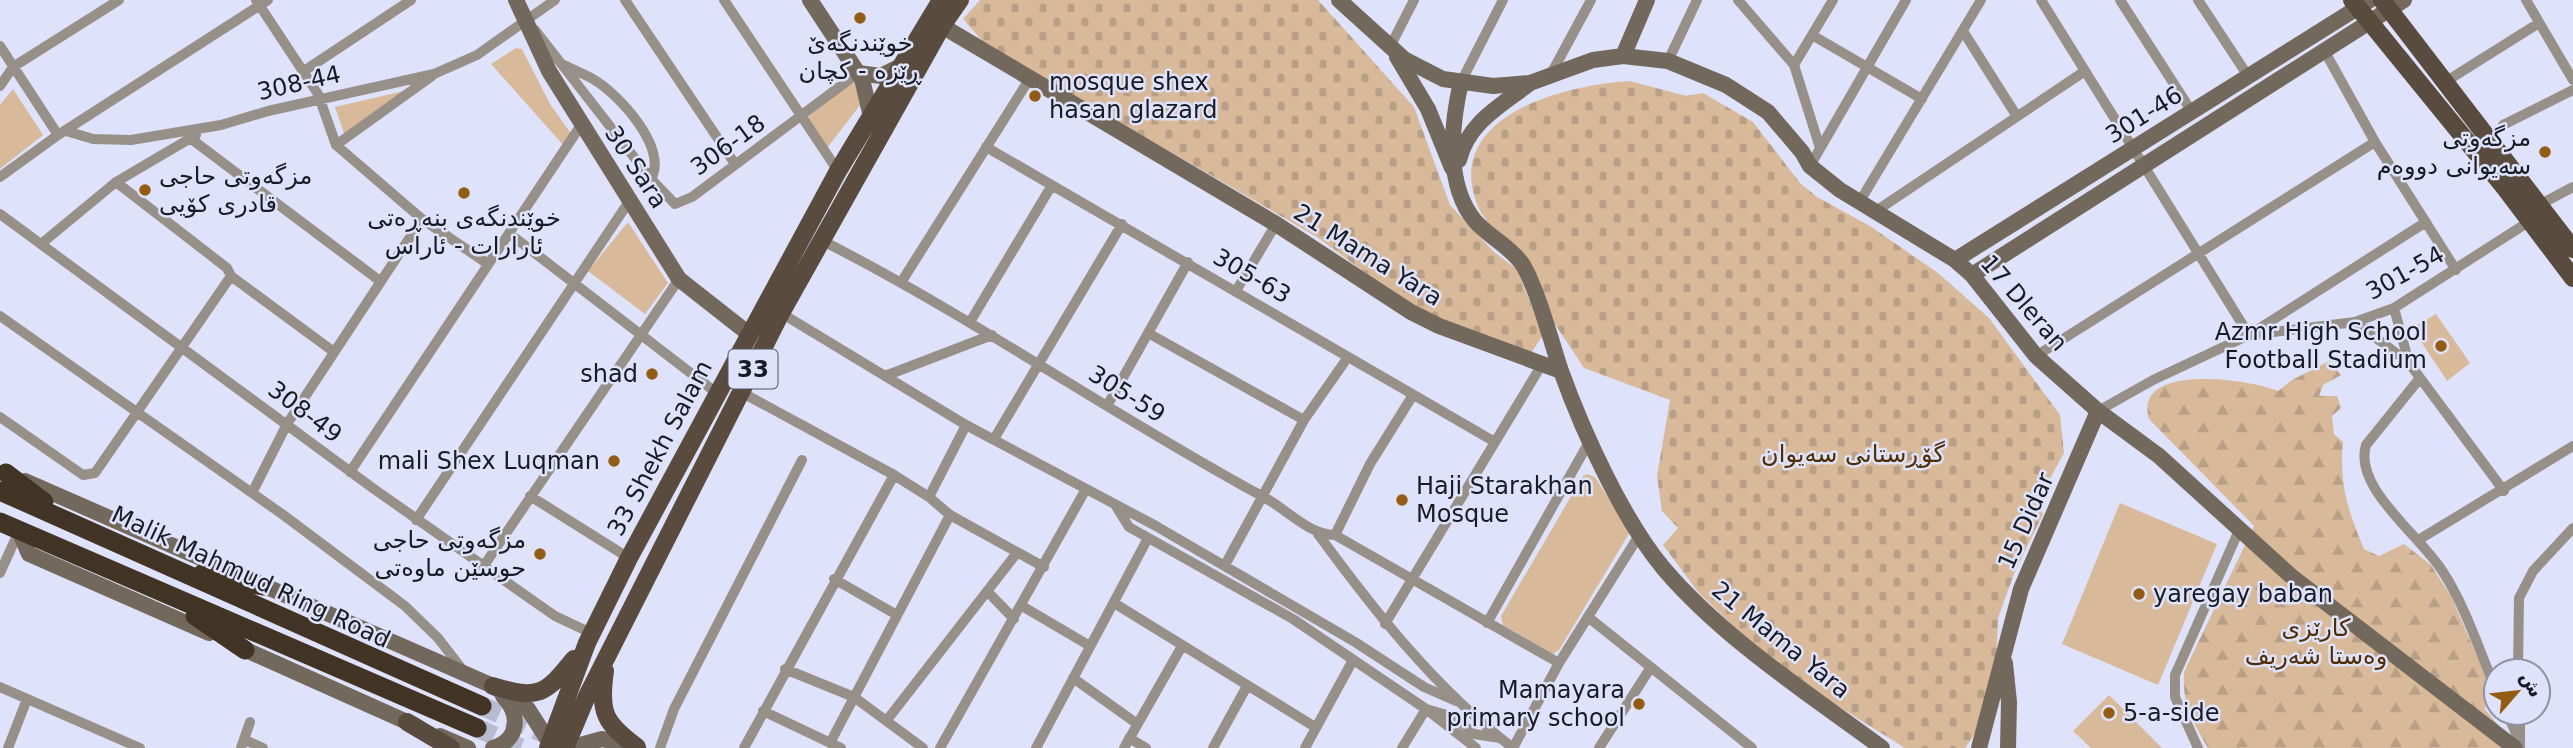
<svg xmlns="http://www.w3.org/2000/svg" width="2573" height="748" viewBox="0 0 2573 748" font-family="'DejaVu Sans',Vazirmatn,sans-serif">
<style>
.forest{fill:url(#forest-firs)}
.cemetery{fill:url(#cemetery-stones)}
.park{fill:#d8ba9a}
.lines{fill:none;stroke-linecap:round;stroke-linejoin:round}
.highway-tunnel{stroke:#b7bbd0;stroke-width:19;stroke-dasharray:19 10;stroke-linecap:butt}
.street{stroke:#979088;stroke-width:10}
.secondary{stroke:#73685c;stroke-width:16}
.primary{stroke:#594c3e;stroke-width:18}
.highway{stroke:#423424;stroke-width:19}
.poi-dot{fill:#925d12;stroke:#dee3fb;stroke-width:2.5}
.labels{text-anchor:middle;stroke-width:5;stroke-linejoin:round;paint-order:stroke}
.shield{fill:#dee3fb;stroke:#545764;stroke-width:2}
.shield-label{font-size:23px;font-weight:bold;fill:#191b24}
.poi-label{font-size:24px;fill:#191b24;stroke:#dee3fb;text-anchor:end}
.street-label{font-size:24px;fill:#191b24;stroke:#dee3fb}
.park-label{font-size:24px;fill:#4e2e01;stroke:#dee3fb}
</style>
<defs>
<pattern id="forest-firs" width="22" height="20" patternUnits="userSpaceOnUse" patternTransform="scale(1.75)"><rect width="22" height="20" fill="#d8ba9a"/><path d="M5 1l3.5 6h-7zM16 11l3.5 6h-7z" fill="#b99f85"/></pattern>
<pattern id="cemetery-stones" width="16" height="16" patternUnits="userSpaceOnUse" patternTransform="scale(1.75)"><rect width="16" height="16" fill="#d8ba9a"/><path d="M2 7V4a2 2 0 0 1 4 0v3zM10 15v-3a2 2 0 0 1 4 0v3z" fill="#b99f85"/></pattern>
</defs>
<rect width="100%" height="100%" fill="#dee3fb"/>
<path class="forest" d="M2329,361l12,14 -18,10 -4,11h18l4,12 -9,8 2,18 9,8c-4,42 5,69 21,107l15,7 25,-12 27,21 20,31 45,104 -12,8 33,40h-309c-16,-28 -26,-43 -24,-76l70,-146 -105,-107c-17,-57 101,-40 129,-28l14,-11z"/>
<path class="cemetery" d="M980,0h338l96,107 36,98 44,47 23,17 26,66 -13,20 -106,-39 -107,-79 -332,-193 -22,-25z
M1630,81l56,15 17,-3 50,29 47,61 17,14 53,29 68,47 51,45 71,97 4,38 -28,51 7,10 -29,60 -16,44 -2,50 -20,64 -11,16h-60l-83,-52 -67,-49 -57,-55 -35,-47 15,-17 -16,-17 -5,-35 13,-76 -86,-32 -104,-157c-43,-93 81,-126 150,-130z"/>
<path class="park" d="M516,48l6,1 28,55 22,31 -8,11 -73,-82z
M854,81l7,23 -34,44 -20,-30z
M13,89l30,46 -43,34v-64z
M404,91l-59,45 -10,-29z
M628,222l40,61 -23,31 -57,-43z
M2436,314l34,49 -23,18 -35,-53z
M1587,474l8,3 35,55 -71,118 -6,4 -50,-29 -2,-9 82,-140z
M2120,503l97,41 -59,141 -96,-41z
M2109,695l53,53h-71l-18,-17z"/>
<g class="lines">
<path class="highway-tunnel" d="M482,706l70,31
M477,728l44,20"/>
<path class="street" d="M256,0l62,94 18,51 86,74 66,45
M625,0l110,164
M724,0l114,171
M1738,0l56,65 26,83
M2041,0l208,335 177,-113
M2120,0l72,112
M2198,0l50,76
M2526,0l47,80
M535,30l116,149 24,25 17,-7 166,-124
M1963,31l53,84
M1812,35l110,64
M0,46l58,89
M1390,47l24,-47
M2324,50l51,92 81,128
M1668,61l29,-61
M564,65c10,5 20,9 29,14 27,16 75,69 58,100
M1794,65l39,-65
M304,71l107,-71
M1551,74l40,-74
M1461,82l42,-82
M2445,82l94,-59
M0,86l13,-19 106,-67
M2503,125l70,-35
M66,131l27,8 38,1 90,-15 47,-14 166,-37 43,-19 78,-55
M190,138l190,143
M336,145l96,-69
M986,147l509,295
M1810,166l96,-166
M0,177l58,-42 210,-135
M116,182l111,86 4,8 103,76
M1860,201l121,-201
M2539,205l34,-18
M1876,211l209,-140
M0,214l374,275 181,127 36,17
M510,234l208,160
M821,240c152,77 291,175 441,256 25,13 45,38 73,39l224,128
M41,244l75,-62 80,-47
M902,281l128,-203
M1236,291l40,-67
M2394,308l15,55 95,128
M781,313l185,112 190,101 199,116 69,45 32,14
M0,316l282,198 123,92 33,32 27,35
M970,322l82,-137
M2355,322l54,41
M1148,333l156,87
M2036,356l339,-214
M885,376l107,-41
M2420,378l-54,67c-13,43 54,90 77,127 23,35 36,79 53,117
M741,392l153,83 35,22 21,18 94,52
M1107,406l81,-144
M2098,411l55,-31 96,-45 106,-13 39,-14 136,-87
M0,417l83,58 12,-2 136,-197
M994,439l128,-215
M350,472l231,-347
M252,493l35,-69 135,-205
M530,496l99,62
M929,497l37,-72
M1116,506l13,21 164,92 133,90 28,8 20,17 26,4
M416,520l214,-320
M1318,534c58,79 117,154 195,214
M1335,535l35,-71 43,-69
M2420,539l153,-93
M1225,565l79,-145 44,-63
M483,567l196,-288
M0,573l19,-42
M834,579l63,36
M987,591l27,28
M1114,603l201,124
M1022,606l68,40
M1588,617l164,131
M1487,623l102,-181
M1385,624l156,-258
M785,669l69,28 69,51
M2518,671l1,-73 14,-27 40,-43
M1073,678l63,45
M0,687l140,61
M763,711l78,37
M2507,713l11,25
M2520,713v35
M887,720l129,-166
M1129,738l17,10
M245,740l18,8
M830,743l120,-228
M8,748l19,-49
M241,748l9,-26
M660,748l14,-39 128,-249
M744,748l150,-273
M940,748l146,-259
M1036,748l112,-210
M1124,748l58,-102
M1213,748l34,-62
M1305,748l48,-88
M1402,748l24,-39 50,39
M1513,748l46,-85 81,-129
M1599,748l52,-81
M2198,748l-23,-51v-22l65,-147"/>
<path class="secondary" d="M516,0l33,71 130,208 70,55
M810,0l52,79 9,38
M1339,0l65,59 39,20 50,7 37,-3 63,-23 30,-4 45,5 58,24 42,27 34,40 8,14 30,24 115,70 17,15 64,81 62,55 61,45 132,120 224,172
M942,26l334,198 135,88 28,14 122,45c22,61 62,149 103,198 61,71 144,124 218,179
M1623,56l24,-56
M1397,57l31,52 24,59
M858,73l23,3 20,-10
M1461,82c-10,43 -16,103 14,139 14,16 36,26 48,44 15,26 28,76 38,106
M1459,160c9,-37 41,-54 70,-76
M1955,260l415,-260
M1972,275l432,-275
M25,481l468,205 35,23 25,39
M19,531l10,23 180,79
M235,645l181,81
M2005,663l4,39 -1,46
M440,736l28,12
M493,748c26,-8 28,-33 10,-52
M569,748l33,-9 34,8
M1979,748l42,-159 77,-178"/>
<path class="primary" d="M2352,0l153,188 68,90
M2382,0l191,249
M605,671c-6,41 -1,52 32,76
M493,686c45,14 52,9 81,-27
M407,722l44,26
M548,748l39,-105 42,-85 209,-387 103,-171
M565,748l22,-52 194,-383 161,-287 18,-26"/>
<path class="highway" d="M6,473l38,29
M0,491l482,215
M0,522l477,206
M202,574l61,12
M195,616l50,34"/>
</g>
<g class="poi-dot">
<circle cx="860" cy="18" r="7"/>
<circle cx="1035" cy="96" r="7"/>
<circle cx="2545" cy="152" r="7"/>
<circle cx="145" cy="190" r="7"/>
<circle cx="464" cy="193" r="7"/>
<circle cx="2441" cy="346" r="7"/>
<circle cx="652" cy="374" r="7"/>
<circle cx="614" cy="461" r="7"/>
<circle cx="1402" cy="500" r="7"/>
<circle cx="540" cy="554" r="7"/>
<circle cx="2139" cy="594" r="7"/>
<circle cx="1639" cy="704" r="7"/>
<circle cx="2109" cy="713" r="7"/>
</g>
<g class="labels">
<rect class="shield" x="728.5" y="349.5" width="49" height="39" rx="5"/>
<g class="shield-label">
<text x="753" y="377">33</text>
</g>
<g class="poi-label">
<text x="860" y="51" text-anchor="middle">خوێندنگەێ<tspan x="860" dy="28">ڕێزە - کچان</tspan></text>
<text x="1049" y="90" text-anchor="start">mosque shex<tspan x="1049" dy="28">hasan glazard</tspan></text>
<text x="2531" y="146">مزگەوتی<tspan x="2531" dy="28">سەیوانی دووەم</tspan></text>
<text x="159" y="184" text-anchor="start">مزگەوتی حاجی<tspan x="159" dy="28">قادری کۆیی</tspan></text>
<text x="464" y="226" text-anchor="middle">خوێندنگەی بنەڕەتی<tspan x="464" dy="28">ئارارات - ئاراس</tspan></text>
<text x="2427" y="340">Azmr High School<tspan x="2427" dy="28">Football Stadium</tspan></text>
<text x="638" y="382">shad</text>
<text x="600" y="469">mali Shex Luqman</text>
<text x="1416" y="494" text-anchor="start">Haji Starakhan<tspan x="1416" dy="28">Mosque</tspan></text>
<text x="526" y="548">مزگەوتی حاجی<tspan x="526" dy="28">حوسێن ماوەتی</tspan></text>
<text x="2153" y="602" text-anchor="start">yaregay baban</text>
<text x="1625" y="698">Mamayara<tspan x="1625" dy="28">primary school</tspan></text>
<text x="2123" y="721" text-anchor="start">5-a-side</text>
</g>
<g class="street-label">
<text transform="translate(299 83) rotate(-13)" y="8">308-44</text>
<text transform="translate(2144 115) rotate(-32)" y="8">301-46</text>
<text transform="translate(728 145) rotate(-36)" y="8">306-18</text>
<text transform="translate(636 167) rotate(57)" y="8">30 Sara</text>
<text transform="translate(1368 255) rotate(32)" y="8">21 Mama Yara</text>
<text transform="translate(2405 273) rotate(-29)" y="8">301-54</text>
<text transform="translate(1252 276) rotate(30)" y="8">305-63</text>
<text transform="translate(2024 303) rotate(49)" y="8">17 Dleran</text>
<text transform="translate(1127 394) rotate(32)" y="8">305-59</text>
<text transform="translate(305 412) rotate(37)" y="8">308-49</text>
<text transform="translate(660 448) rotate(-62)" y="8">33 Shekh Salam</text>
<text transform="translate(2026 521) rotate(-66)" y="8">15 Didar</text>
<text transform="translate(251 577) rotate(25)" y="8">Malik Mahmud Ring Road</text>
<text transform="translate(1781 640) rotate(39)" y="8">21 Mama Yara</text>
</g>
<g class="park-label">
<text x="1853" y="462">گۆڕستانی سەیوان</text>
<text x="2316" y="636">کارێزی<tspan x="2316" dy="28">وەستا شەریف</tspan></text>
</g>
</g>
<g transform="translate(2517 692) rotate(62)"><circle r="33" fill="#dee3fb" stroke="#8f93a5" stroke-width="2"/>
<path d="M0-5L12 26L0 18L-12 26Z" fill="#925d12"/>
<text y="-10" font-size="19" font-weight="bold" text-anchor="middle" fill="#191b24">ش</text>
</g>
</svg>
